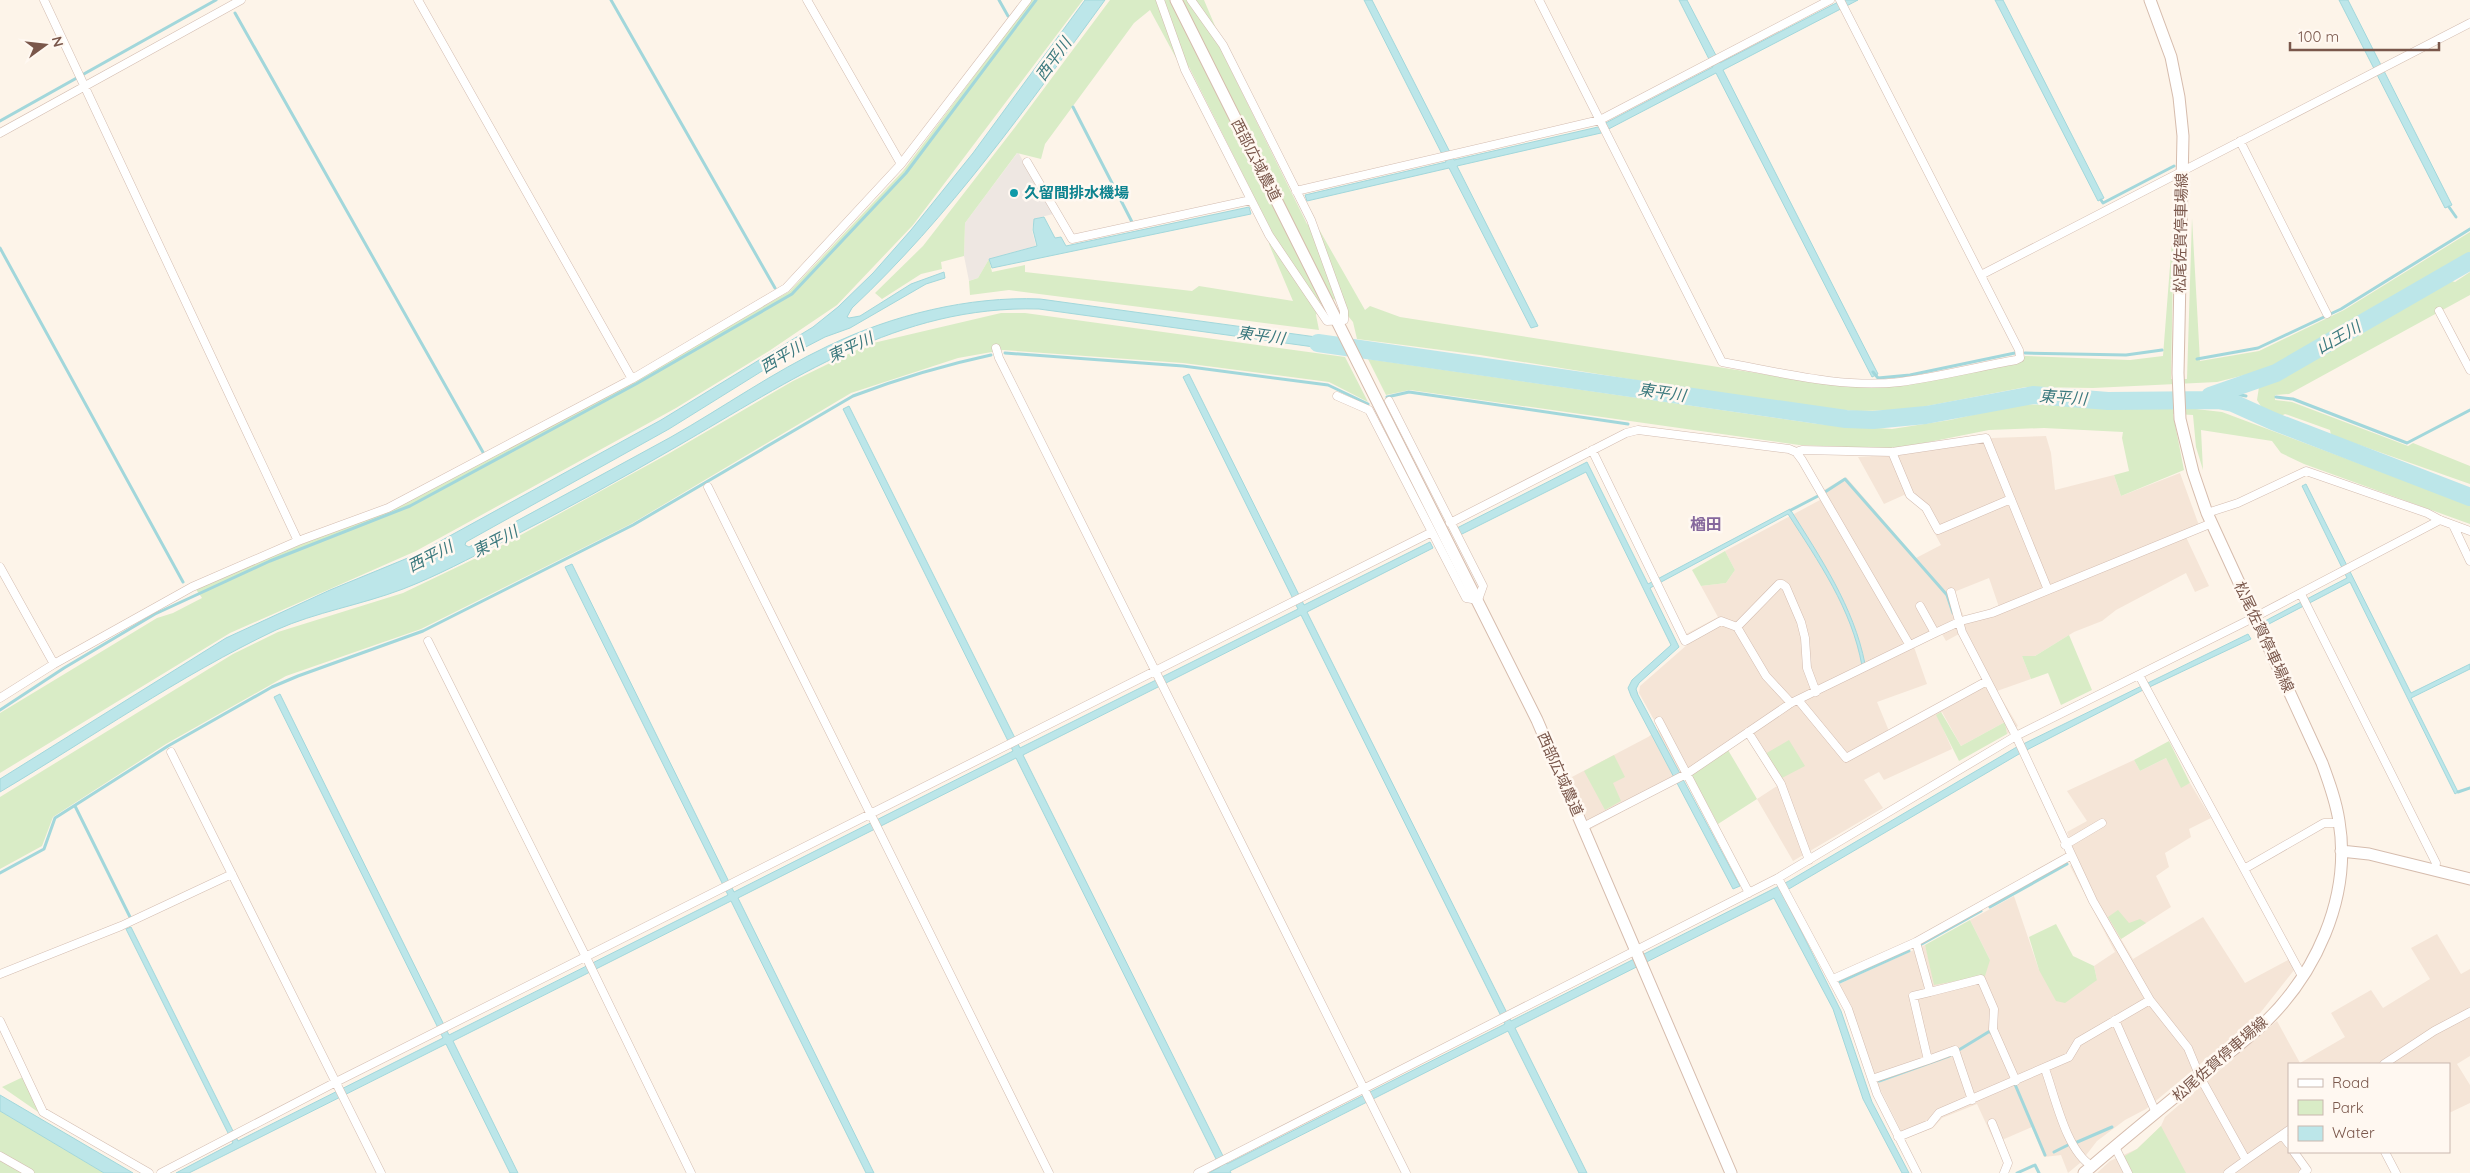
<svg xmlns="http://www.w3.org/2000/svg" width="2470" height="1173" viewBox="0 0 2470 1173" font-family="Quicksand,'Noto Sans JP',sans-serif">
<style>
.residential{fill:#f5e5d7;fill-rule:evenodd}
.industrial{fill:#eee7e2}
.green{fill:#d9ecc6}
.water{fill:#bce6e9;stroke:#a2d7db;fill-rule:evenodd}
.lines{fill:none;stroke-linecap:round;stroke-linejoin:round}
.stream{stroke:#a2d7db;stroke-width:3}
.river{stroke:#bce6e9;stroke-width:18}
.street-casing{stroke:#d3bcb0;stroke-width:9}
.secondary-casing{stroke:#d6bcad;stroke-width:13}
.street{stroke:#fff;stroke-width:8}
.secondary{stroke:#fff;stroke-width:11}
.culture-dot{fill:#0f9aa8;stroke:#fff8f1;stroke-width:2}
.labels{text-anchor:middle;stroke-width:5;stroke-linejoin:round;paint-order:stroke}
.street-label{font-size:15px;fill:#7a574b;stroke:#fff8f1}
.culture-label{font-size:15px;font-weight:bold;fill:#0d838f;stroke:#fff8f1;text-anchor:start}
.water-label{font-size:16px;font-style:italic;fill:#3d7a7f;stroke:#fff8f1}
.neighbourhood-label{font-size:16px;font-weight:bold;fill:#85679c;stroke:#fff8f1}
</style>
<rect width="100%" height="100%" fill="#fdf4e9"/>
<path class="residential" d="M2046,436l5,17 4,37 59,-15 7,21 59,-23 21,58 -15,6 23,49 -14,6 -9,-19 -70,37 -14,11 -28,11 -39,24h-13l9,23 -34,12 21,35 -11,8 -2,-12 -44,24 -19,-34 -5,3 15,34 -68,31 -5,-8 -15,8 19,28 -90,53 -36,-62 20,-13 -30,-48 -56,36 -100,55 -21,-51 78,-41 11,-8 -20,-36 1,-7 48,-42 -2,-10 32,-17 -17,-31 25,-3 9,-13 -10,-19 95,-51 4,-10 22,-13 70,81 25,-13 -19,-35 -18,-15 -20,9 -26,-47 39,-3 95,-16zM1989,578l10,29 -35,10 -10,-25zM1942,634l4,7 13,-7 23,46 -93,51 -12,-29 50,-18 -13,-37z
M2166,758l15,29 9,-4 21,35 -22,11 2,8 -26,16 4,14 -13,9 15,31 -50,32 12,20 70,-42 42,66 43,-23 7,9 -38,48 -111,92 -21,11 -28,21 -17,22 -12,10 -7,-18 -17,2 -12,-30 -37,16 -18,-39 -35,14 -9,10 -28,11 -32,-64 -21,-65 -13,-26 86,-39 10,39 55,-24 -20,-40 44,-24 25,74 58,10 -3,-14 21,-14 -45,-86 7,-5 -10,-29 20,-11 -20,-30 67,-31 6,11z
M2437,934l24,40 9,-5v87l-13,8 13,21v18l-21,10v-49h-160v75l-6,4 20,26 -6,4h-200l13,-12 27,-12 24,-23 4,-9 112,-96 23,42 45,-26 -14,-24 40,-23 12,18 47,-29 -19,-31z"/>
<path class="industrial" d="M1018,152l35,62 -19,5 -2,11 4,16 -47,13 -11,19 -9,3 -5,-25 1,-33z"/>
<path class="green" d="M1031,0h52l-170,225 -76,80 -68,46 -93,57 -260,143 -186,82 -230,140v-60l157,-95 16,-5 29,-15 -7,-10 104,-43 89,-34 245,-129 157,-91 113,-120z
M1110,0h94l14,33 4,19 85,172 13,7 45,79 5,-4 30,11 433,68 64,1 122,-23 6,-7 105,4 33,-4 11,-141 -3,164h16l5,-161 8,143 59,-10 85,-41 126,-78v21l-24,16 -166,97 -63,16 -124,6 -67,-1 -120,23 -49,1 -49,-3 -328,-53 -123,-16 -4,-17 -19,-23 -13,3 -5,13 3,15 -310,-40 -39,5 -1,-14 9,-3 11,-19 3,13 33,-7v7l167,19 7,-5 94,15 -24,-57 5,-8 -85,-169 -13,-9 -26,-48 -16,13 -89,121 -4,15 -24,-6 -52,70 -1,33 -23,6 1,7 -21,5 -39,25 -7,-6 48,-47 93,-120z
M2470,272v23l-181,99 -14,1v5l17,2 116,44 5,-3 57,23v18l-139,-49 -1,-5 -45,-16 -4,2 -19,-8 -5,-8 2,-13 189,-107 7,2z
M1001,313h24l320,44 23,45 -39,-20 -146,-19 -180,-13 -45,8 -107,35 -220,131 -210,105 -135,47 -120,68 -113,73 -11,29 -42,23v-72l233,-143 45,-22 125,-39 94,-45 171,-94 125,-73 76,-37z
M1368,359l450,65 74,5 58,-9 71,-16 99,4 50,-2 52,6 248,93v19l-166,-60 -23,-11 -9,-12 -71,-11 2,40 -7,-23 -3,-32 -20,-1 11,56 -63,26 -7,-21 15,-4 -7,-33 1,-6 -79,-4 -55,2 -95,19 -95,-4 -389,-55 -24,5z
M1725,551l10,19 -9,13 -25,3 -9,-16z
M2069,635l23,55 -31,15 -13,-32 -17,6 -9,-23h13z
M1941,712l20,34 44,-24 2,12 -48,27 -23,-46z
M1789,740l16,26 -23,12 -17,-24z
M2169,741l21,42 -9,5 -15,-30 -26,13 -6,-11z
M1728,750l29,49 -39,25 -27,-50z
M1614,755l11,22 -12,6 8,18 -16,9 -21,-39z
M2118,910l11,13 11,-4 6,4 -25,16 -13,-22z
M1970,920l20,40 -5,16 -51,9 -9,-40z
M2056,924l17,32 21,10 3,14 -32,23 -9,-2 -17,-31 -10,-33z
M23,1077l18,37 -39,-27z
M0,1111l104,62h-104z
M2161,1126l25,47h-55l-8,-16 14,-8z"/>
<path class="water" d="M1085,0h20c-78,107 -156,217 -253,308l-5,9 2,1 11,-2 51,-32 33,-12 1,6 -19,6 -76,44 -25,9 -50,26 -106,66 -203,113 -1,3 4,2c67,-37 135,-73 202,-110 53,-30 102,-65 157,-91 64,-31 141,-50 212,-47l298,41 5,11 -304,-42c-141,-4 -247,71 -363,138 -57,33 -115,65 -174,95 -32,16 -65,34 -99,47 -42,16 -87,23 -127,41 -97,46 -185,108 -276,162v-13l226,-141 104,-48 85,-35 246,-135 152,-93 25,-20 35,-34 38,-43 62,-77z
M1364,0h8l82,160 144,-33 115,-60 -34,-67h8l33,63 122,-63h16l-135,70 155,304 -6,3 -156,-304 -115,60 -144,33 81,160 -7,2 -82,-160 -142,33 -2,-6 141,-33z
M1995,0h8l101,198 -6,3z
M2339,0h9l104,205 -7,3z
M1249,207l2,7 -259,54 -3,-9 48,-13 -4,-16 1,-11 10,-2 11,21 6,-1 5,9z
M1189,374l115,231 126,-63 3,6 -126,64 204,409 278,-140 226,-133 233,-114 3,5 -110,52 -122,63 -237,139 59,118 31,91 37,71h-7l-39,-74 -30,-90 -59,-111 -259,130 72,145h-8l-71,-142 -278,140 1,2h-22l11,-6 -204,-409 -278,140 136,275h-8l-135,-272 -278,140 65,132h-8l-64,-129 -257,129h-13l57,-30 -107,-214 5,-2 107,214 205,-103 -169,-341 6,-3 169,341 279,-140 -163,-328 7,-3 162,328 279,-141 -170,-342 6,-3 171,342 278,-139 -115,-232zM1301,615l204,409 -278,140 -204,-409z
M1587,462l61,122 142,-75c30,48 64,98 75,155l-3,2c-10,-57 -44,-105 -74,-152l-138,74 29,59 -40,36 -3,6 2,6 102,191 -7,3 -102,-193 -3,-8 4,-8 39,-35 -85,-173 -126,63 -3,-7z
M2306,484l105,209 59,-29v5l-59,29 47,94 -3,2 -105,-212 -83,43 -2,-4 82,-43 -45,-92z
M0,1095l133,78h-29l-104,-62z"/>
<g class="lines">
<path class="stream" d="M611,0l164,288
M999,0l9,16
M235,13l249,441
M1073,107l59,115
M0,121l216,-121
M2101,200l2,3 71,-37
M2449,207l7,10
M0,248l183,334
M1005,353l178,13 145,19 40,19
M2025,353l101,2 36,-5
M2197,359l61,-11 83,-39 129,-80
M1873,372l5,6 32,-3 105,-22
M2225,392l21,4
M1387,397l22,-5 219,32
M2276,397l17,2 114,44 63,-33
M1825,492l20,-13 102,116 6,18
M1791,510l27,-14
M0,710l64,-42 91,-54 115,-53 140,-55 226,-122 156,-90 114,-121 130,-173
M2458,792l12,-4
M75,806l55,111
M0,873l44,-24 11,-31 113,-72 104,-59 26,-11 125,-45 210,-106 220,-129c45,-17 91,-31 138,-41
M1990,907l77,-43
M1920,945l61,-34
M1840,982l69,-31
M1879,1081l70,-25 41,-25 1,2
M2014,1082l31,73
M2075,1143l37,-16
M2054,1152l14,-7
M2017,1173l18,-8 4,8"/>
<path class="river" d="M1318,343l528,76 27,1 53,-5 107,-20 75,6 110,-1 15,3 40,18 197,76
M2210,396l66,-23 194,-112"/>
<g class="street-casing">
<path id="street" d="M44,0l254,541
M807,0l94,164
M1160,0l25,70 84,165 58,86 17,-1v-9l-33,-91 -88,-175 -32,-45
M1539,0l183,362c57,10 120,27 178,20 38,-5 77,-15 116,-22l4,-2 -1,-8 -179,-350
M0,133l241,-133
M2240,141l87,173
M1027,162l45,77 179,-39
M1296,191l304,-71 230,-120
M1981,275l489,-252
M2439,311l31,59
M996,348l3,10 407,815
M632,379l154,-91 115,-124 126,-164
M1337,396l32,14 97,188 12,2 5,-14 -94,-185
M1592,450l93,191 36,-20 16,6 42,-43h3l4,3 15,35 4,16 2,30 9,24
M1796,452l6,-2 90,2 94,-14 62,152
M1892,452l18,43 16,13 12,22 73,-31
M708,487l341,686
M2207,513l31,-10 68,-32 121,42 13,7 30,11
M1450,523l176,-90 12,-3 151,19 7,3 6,8 107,184
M2453,525l17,36
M0,567l54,97
M2301,594l135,269 -1,7
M1920,606l15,27
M1737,627l29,49 25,27
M428,641l158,316 105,216
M2139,675l163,301
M0,698l54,-34 138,-77 106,-46 90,-33 244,-129 -214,-379
M1799,701l47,57 141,-77
M1659,721l90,172
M1748,732l33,52 28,76
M171,752l210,421
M1583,827l105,-54 103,-70 144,-70 26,-12 31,-8 220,-90
M2065,845l37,-22
M2244,869l80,-46h15
M1778,878l70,131 29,85 40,79
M1916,942l14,50 51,-13 13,30 -1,20 23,52
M0,974l121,-48 111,-52
M1833,979l83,-37 154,-86
M2115,1020l41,93
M0,1021l43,91 106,61
M1928,1060l27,-10 17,50
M2384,1064l50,-33 36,-19
M2045,1069c10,27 21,82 47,97
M1872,1079l56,-19 -15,-64 17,-4
M1992,1123l16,40 -4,10
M2289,1130l-43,30 -46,-83 -12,-29 -38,-48 -57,-99 -77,-165 239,-119 185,-97
M2282,1135l7,9
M1898,1137l32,-13 9,-11 130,-56 9,-15 72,-42
M2115,1147l13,26
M2294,1152l13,18 -4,3
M2385,1152l11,21
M0,1156l30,17
M161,1173l175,-91 1096,-550
M1198,1173l580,-295 238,-142 -54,-104 -11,-40
M2228,1173l18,-13"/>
</g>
<g class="secondary-casing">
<path id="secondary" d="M1176,0l361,720 194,453
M2341,851l28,3 101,25
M2084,1173c39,-34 79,-66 119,-99 19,-15 38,-30 56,-46 56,-51 93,-130 80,-207 -3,-20 -10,-39 -17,-58l-115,-250 -14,-41 -13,-53 -2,-46 5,-237 -4,-39 -8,-40 -21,-57"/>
</g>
<use href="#street" class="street"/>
<use href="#secondary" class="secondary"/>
</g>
<circle class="culture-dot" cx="1014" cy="193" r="5"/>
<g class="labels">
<g class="street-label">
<text transform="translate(1256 160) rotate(63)" y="5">西部広域農道</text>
<text transform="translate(2181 233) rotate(-89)" y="5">松尾佐賀停車場線</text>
<text transform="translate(2264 637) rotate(65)" y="5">松尾佐賀停車場線</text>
<text transform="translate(1560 774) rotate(66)" y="5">西部広域農道</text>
<text transform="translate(2220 1059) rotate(-41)" y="5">松尾佐賀停車場線</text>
</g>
<g class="culture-label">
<text x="1024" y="198">久留間排水機場</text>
</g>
<g class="water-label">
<text transform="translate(1053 59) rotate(-54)" y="6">西平川</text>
<text transform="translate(1261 335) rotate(8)" y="6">東平川</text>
<text transform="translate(2338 337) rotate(-30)" y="6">山王川</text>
<text transform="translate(850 347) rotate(-25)" y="6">東平川</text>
<text transform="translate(782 356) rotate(-31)" y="6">西平川</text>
<text transform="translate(1662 392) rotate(8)" y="6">東平川</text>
<text transform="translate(2063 397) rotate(4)" y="6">東平川</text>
<text transform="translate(495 541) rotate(-27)" y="6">東平川</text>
<text transform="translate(430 556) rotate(-27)" y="6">西平川</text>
</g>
<g class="neighbourhood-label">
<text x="1706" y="530">楢田</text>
</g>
</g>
<rect x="2288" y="1063" width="162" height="90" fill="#fff8f1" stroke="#cab8af"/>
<rect x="2298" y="1079" width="25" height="8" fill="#ffffff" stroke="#cab8af"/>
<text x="2332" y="1088" font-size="15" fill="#7a574b">Road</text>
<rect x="2298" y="1100" width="25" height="15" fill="#d9ecc6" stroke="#cab8af"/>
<text x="2332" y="1113" font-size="15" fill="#7a574b">Park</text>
<rect x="2298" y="1126" width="25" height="15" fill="#bce6e9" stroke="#cab8af"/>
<text x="2332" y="1138" font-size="15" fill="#7a574b">Water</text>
<g transform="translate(45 45) rotate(75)" stroke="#fff8f1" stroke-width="4" paint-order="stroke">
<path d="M0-4L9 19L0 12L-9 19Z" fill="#7a574b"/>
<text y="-8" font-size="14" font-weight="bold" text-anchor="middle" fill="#7a574b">N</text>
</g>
<path d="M2290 42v8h149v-8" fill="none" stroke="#7a574b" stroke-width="2.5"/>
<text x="2298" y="42" font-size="15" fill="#7a574b" stroke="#fff8f1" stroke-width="4" paint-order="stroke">100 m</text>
</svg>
